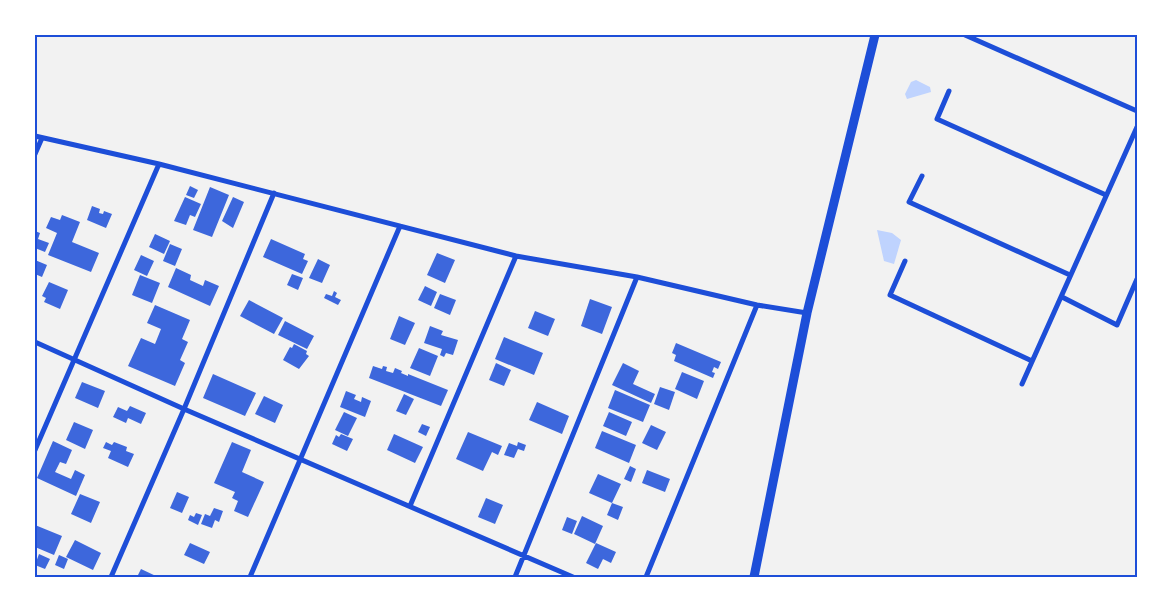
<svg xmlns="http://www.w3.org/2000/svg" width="1172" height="612" viewBox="0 0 1172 612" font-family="'Exo 2',sans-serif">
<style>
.water{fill:#bfd3fe}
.building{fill:#3d67dc}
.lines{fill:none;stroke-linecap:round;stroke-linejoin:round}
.minor{stroke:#1d4ed8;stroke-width:5}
.tertiary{stroke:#1d4ed8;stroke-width:9}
.neatline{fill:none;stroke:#1d4ed8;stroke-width:2}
</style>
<rect width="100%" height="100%" fill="#f2f2f2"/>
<path class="water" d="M916,80l14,7 1,5 -24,7 -2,-5 6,-12z
M877,230l15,3 9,7 -7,24 -10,-3z"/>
<path class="building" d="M190,186l8,4 -4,8 -8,-3z
M210,187l19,8 -17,42 -19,-7z
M185,197l16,7 -6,13 -5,-2 -4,10 -12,-4z
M233,197l11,5 -11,26 -11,-7z
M92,206l8,3 -1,4 4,1 1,-3 8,3 -6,14 -19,-8z
M62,215l18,7 -8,20 27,11 -8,19 -43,-17 9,-22 -11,-5 5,-11 9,3z
M35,231l5,2 -2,6 11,4 -4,9 -10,-4z
M155,234l15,7 -6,13 -15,-7z
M271,239l34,15 -2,5 5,2 -6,13 -39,-17z
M170,244l12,5 -7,17 -12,-5z
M437,253l18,7 -10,23 -18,-8z
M141,255l13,6 -7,15 -13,-6z
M318,259l12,6 -8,18 -13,-5z
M35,260l12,5 -5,12 -7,-3z
M176,268l15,7 -1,5 13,6 2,-6 14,6 -9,20 -42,-19z
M292,274l11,4 -5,12 -11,-5z
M140,275l20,8 -8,20 -20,-8z
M49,282l19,8 -8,19 -16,-7 2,-4 -4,-2z
M425,286l12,6 -6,14 -13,-6z
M334,291l3,2 -2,4 6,3 -3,5 -14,-7 2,-4 6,2z
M440,294l16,6 -6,15 -16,-7z
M590,299l22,8 -10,27 -21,-8z
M249,300l34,18 -9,16 -34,-18z
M155,305l35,15 -8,19 6,3 -8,18 5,3 -10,23 -47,-20 13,-28 14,6 6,-15 -14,-6z
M535,311l20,8 -7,17 -20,-8z
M399,316l16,7 -10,22 -15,-6z
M285,321l29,15 -7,13 -29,-14z
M430,326l13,5 -2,4 17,5 -5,15 -7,-2 -2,4 -4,-2 2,-6 -18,-6z
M504,337l39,16 -9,22 -39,-16z
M676,343l45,19 -3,7 -4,-2 -2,5 3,1 -2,5 -39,-17 2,-6 -4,-2z
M294,344l13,7 -1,3 3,2 -10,13 -16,-9 7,-13 2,1z
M419,348l19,8 -8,20 -20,-8z
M496,363l15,7 -7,16 -15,-6z
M623,363l16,8 -6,13 22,10 -4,9 -39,-18z
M373,366l9,3 1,-3 4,1 -1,4 7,2 2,-5 7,3 -1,2 7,3v-2l40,16 -7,16 -72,-28z
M682,372l22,9 -7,18 -22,-10z
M213,374l43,19 -11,23 -42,-18z
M82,382l23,9 -7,17 -23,-10z
M660,387l15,5 -6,18 -15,-6z
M615,390l35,15 -7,17 -35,-14z
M346,391l10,4 -2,4 7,3 1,-5 9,4 -6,16 -25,-10z
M404,394l10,5 -8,16 -10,-4z
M264,396l19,9 -8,18 -20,-9z
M537,402l32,14 -7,18 -33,-14z
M130,406l16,7 -5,11 -13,-6 -2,5 -13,-6 5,-10 9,4z
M344,412l13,6 -9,18 -13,-6z
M609,412l23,10 -6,14 -23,-10z
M74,422l19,8 -8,19 -19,-9z
M422,424l8,3 -4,9 -8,-4z
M651,425l15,7 -9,18 -15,-7z
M602,431l34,14 -7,18 -34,-15z
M468,432l34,14 -4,9 -6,-3 -9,19 -27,-12z
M341,434l12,5 -6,12 -15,-7 4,-9 3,2z
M394,434l29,13 -8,16 -28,-13z
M53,441l19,9 -6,14 -6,-2 -5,10 16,7 4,-9 10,5 -9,21 -39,-18z
M106,442l6,3 2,-3 13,5 -1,4 8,3 -6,13 -20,-9 3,-7 -8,-3z
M232,442l19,8 -9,22 22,10 -16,35 -14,-6 4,-10 -6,-3 3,-6 -21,-9z
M518,442l8,3 -2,6 -6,-2 -4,9 -10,-3 5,-12 8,3z
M630,466l6,3 -5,13 -7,-3z
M647,470l23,9 -5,13 -23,-9z
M598,474l23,10 -9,19 -23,-10z
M177,492l12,5 -7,16 -12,-5z
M80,494l20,8 -9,21 -20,-9z
M486,498l17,7 -8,19 -17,-7z
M612,503l11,4 -5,13 -11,-5z
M214,508l9,3 -4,11 -4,-2 -3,8 -11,-4 4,-10 5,2z
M196,513l6,2 -4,10 -10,-5 2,-5 4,2z
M582,516l21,10 -8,18 -21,-10z
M567,517l10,4 -5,13 -10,-4z
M35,525l27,11 -8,19 -19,-8z
M75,540l26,13 -8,17 -27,-13z
M190,543l20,9 -6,12 -20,-9z
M596,543l20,9 -5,11 -8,-4 -5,10 -12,-6z
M39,554l11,5 -5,10 -10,-4z
M59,555l9,4 -4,10 -9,-4z
M141,569l17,8h-21z"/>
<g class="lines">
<path class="minor" d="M965,35l172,76
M949,91l-12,28 169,76
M35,136l124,28 357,92 121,21 120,28 50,8
M35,154l7,-16
M922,176l-13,26 161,73
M905,261l-15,34 142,66
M1062,297l55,28 20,-46
M35,342l149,67 389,168
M1022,384l115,-257
M35,450l124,-286
M410,506l106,-250
M111,577l73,-168 90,-216
M250,577l150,-351
M515,577l122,-300
M646,577l111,-272"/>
<path class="tertiary" d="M754,577l53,-264 68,-278"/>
</g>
<rect width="1172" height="612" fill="none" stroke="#ffffff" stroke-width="72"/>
<rect x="36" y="36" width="1100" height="540" class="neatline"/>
</svg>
